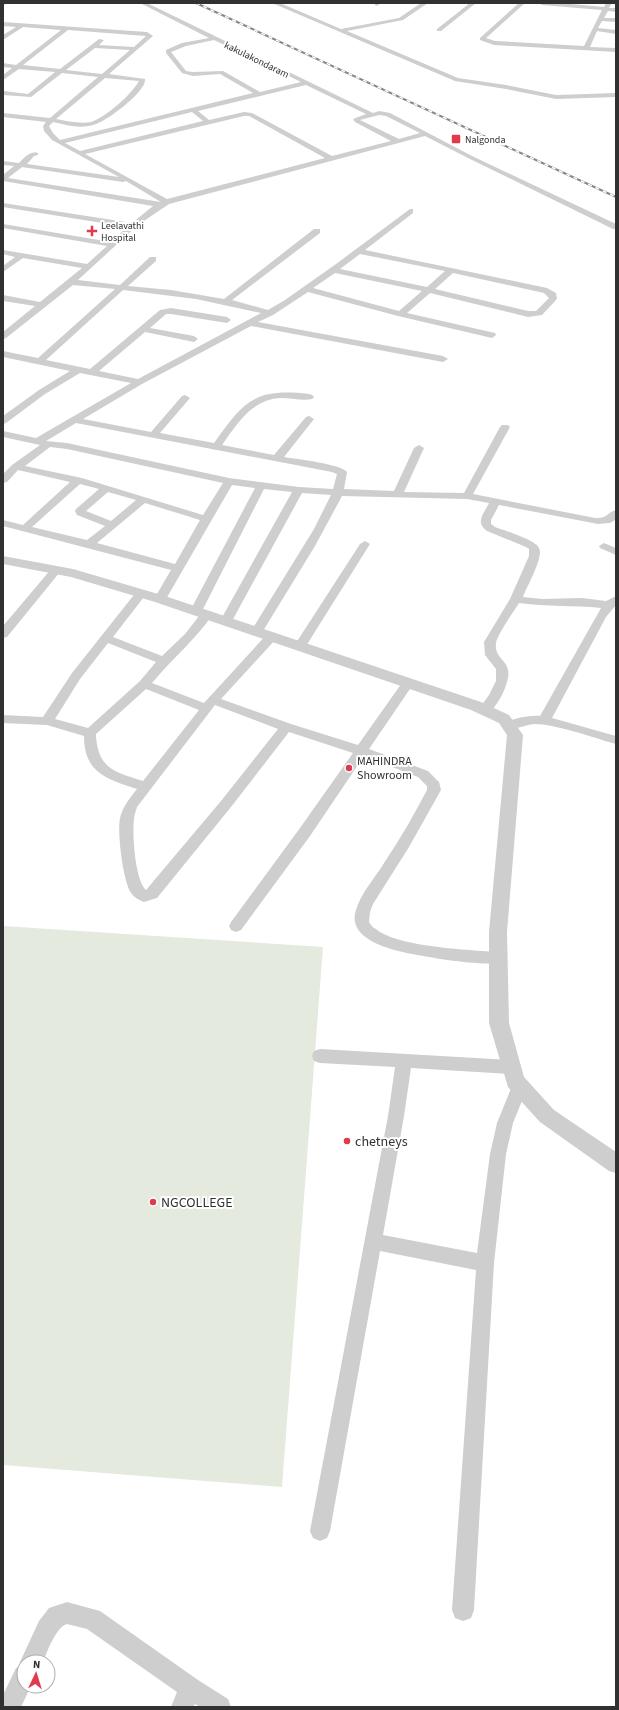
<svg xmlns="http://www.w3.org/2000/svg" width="619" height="1710" viewBox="0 0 619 1710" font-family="'Source Sans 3',sans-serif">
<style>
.green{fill:#e4eadd}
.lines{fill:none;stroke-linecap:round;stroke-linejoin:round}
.minor{fill:#cecece;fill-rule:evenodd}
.tertiary{fill:#cecece;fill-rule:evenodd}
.rail-casing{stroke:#868686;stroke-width:2}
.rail{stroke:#fff;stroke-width:1.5;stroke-dasharray:4;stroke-linecap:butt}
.poi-dot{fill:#e13a4d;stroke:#fff;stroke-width:1.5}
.labels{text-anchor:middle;stroke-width:4;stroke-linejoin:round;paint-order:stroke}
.far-street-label{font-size:10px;fill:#313131;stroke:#fff}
.far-poi-label{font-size:10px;fill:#313131;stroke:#fff;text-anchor:start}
.poi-label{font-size:12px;fill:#313131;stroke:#fff;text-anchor:start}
.near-poi-label{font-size:14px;fill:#313131;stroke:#fff;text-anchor:start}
</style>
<rect width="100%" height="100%" fill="#fff"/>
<path class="green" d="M3,926l320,21 -41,540 -279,-22z"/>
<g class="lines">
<path class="minor" d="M3,3h4l-4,3z
M140,3h7l226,110 6,-2 11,2 82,43 144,68v5h-3l-145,-71 -43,-22 -256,68 -31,21 -60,55 42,5 30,-28h6v4l-28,25 43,4 53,9 90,-70h6v4l-88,67 36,10 17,-10 51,-36 74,-55h3v4l-48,37 182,38 9,5 1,5 -1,2 -14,15 -14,2 -98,-24 -23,20 88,20 1,2 -4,3 -94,-22 -90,-24 -35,23 -15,7 185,34 5,3 -5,3 -192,-36 -109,58 -59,35 68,13 31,-36 3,-1 5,3 -30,35 54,10c30,-42 40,-55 95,-49l3,1 2,2 -2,2c-9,2 -21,-1 -31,-1 -29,1 -44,26 -59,47l52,10 32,-38 3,-1 5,3 -30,38c12,2 57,7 63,15l-3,17 50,2 20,-43 5,-3 5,3 -20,44 60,1 36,-66 2,-2h6l2,2 -37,67 122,24c13,1 12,-6 21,-8l-1,10 -5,3 -12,1 -99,-19 -8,15v4l4,3c8,3 41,13 44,21 5,9 -12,38 -16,49l19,2 40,-1 24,3 10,-5v9l-10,12 -54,101 64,18v8c-22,-6 -60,-20 -82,-20 -10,1 -20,7 -30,4l-2,-3 2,-3c11,-3 24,-7 36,-6l61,-108c-28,-3 -53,-1 -82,-5 -5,8 -22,32 -23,40 -2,14 10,16 12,27 3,10 -10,37 -20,43 -2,2 -6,1 -8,0l-2,-3 11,-15 7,-14v-12l-11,-14 -1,-13 26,-43 19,-43v-7l-3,-2 -39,-16c-12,-9 -4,-16 2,-28l-22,-4 -125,-3 -27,50 -52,85 -2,3h-8l-2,-3 63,-102 17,-34 -29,-2 -70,128 -2,3h-8l-2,-3 72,-129 -28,-3 -62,122 -2,3h-8l-2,-3 65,-123 -23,-3 -66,114 -2,2h-8l-2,-2 17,-29 -168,-44v-6l20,5 47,-43 -52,-12 -11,12 -4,1v-9l9,-9 28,-20 -37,-8v-6l33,7 95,-55 -51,-10 -35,21 -39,29 -3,1v-8l36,-26 31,-19 -67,-14v-6l35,7 77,-69 -42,-4 -67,53 -3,1v-7l32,-26 -32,-5v-6l37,7 42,-34 -59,-10 -20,14v-6l12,-9 -12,-3v-4l84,14 20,-18 -104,-18v-4l108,18 16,-15 -124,-20v-4l129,20 21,-17 -150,-25v-6l11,-9 -11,-1v-4l16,2c6,-6 11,-12 19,-10v2l-4,1 -7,8 92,13 -67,-37 -8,-9 -1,-5 3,-4 -43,-5v-4l47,5 48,-41 -36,-4 -31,24 -28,-2v-4l25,3 27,-22 -36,-3 -16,11v-5l9,-7 -9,-1v-4l13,2 45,-35 -38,-3 -20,13v-5l13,-8 -13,-1v-4l144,10 6,4 -44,38 36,5c2,12 -39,43 -52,46 -13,4 -27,0 -40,-3l-4,4 4,7 7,7 193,-47 -33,-19 -27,2 -11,-3 -16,-20v-3l16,-7 27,-5zM68,30l78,6 -12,11 -35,-2 5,-5 -5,-1 -39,30 -37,-4zM214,40l87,42 -41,10 -37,-21 -30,1 -7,-1 -15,-19 15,-6zM95,48l35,2 -28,24 -36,-4zM105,78l34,3c-7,13 -34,37 -48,41 -11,2 -24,-1 -35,-3zM306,85l60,29 -13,5 2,3 36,19 -59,15 -80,-43 -8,-1 -35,8 -11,-9zM192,112l11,9 -123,30 -15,-8zM379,115l7,1 34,17 -21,6 -39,-19zM244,116h5l76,42 -158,41 -82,-45zM22,167l101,15 3,-1 35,21 -153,-24zM360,254l85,17 -18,16 -87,-18zM335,273l87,18 -23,20 -86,-23zM453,273l91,20 5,5 -13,13h-8l-93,-22zM123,290l73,9 65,14 -123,66 -39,-8 46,-39 49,10 4,-3 -4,-3 -44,-8 16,-14h5l56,9 4,-3 -4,-3 -56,-9 -11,2 -70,59 -44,-9zM76,423l256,49 5,2 -4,15 -34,-2 -70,-9 -162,-35 -21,-2zM50,447l17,2 156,34 -20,32 -121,-37 -57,-12zM80,484l19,5 -23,20 -1,2 2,4 28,11 -18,14 -55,-13zM108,492l28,8 -25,21 -25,-10zM145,503l55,17 -25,44 -78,-21z
M272,3h8l61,26 58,-11 22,-15h7l-25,17 -56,11 111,47 48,7 50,10 60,-2v4l-60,2 -50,-10 -51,-8z
M375,3h6l-4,3 -2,-1z
M470,3h6l-35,28h-4v-2z
M519,3h6l-39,35 9,3 89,5 18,-36 -60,-5 -3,-2h21l44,4 2,-4h6l-3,5h7v4l-8,-1 -4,7h12v4l-14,-1 -4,7 18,2v4l-19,-3 -7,16 26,1v4l-122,-7 -14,-5v-2z
M365,541l5,3 -64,102 -2,3h-8l-2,-3 66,-102z
M604,543l12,5v7l-16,-7 -1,-2z
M56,567l4,1 2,2 -2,2 -53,65 -4,1v-12l49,-58z
M141,590l4,1 2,2 -34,44 49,19 23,-22 18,-23h8l2,3c-17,25 -41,45 -61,69l52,20 64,-70h8l2,3 -2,3 -55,60 70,25 67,21 46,-65h8l2,3 -45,66 59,22 11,11 2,8 -32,57 -36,57 -3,8 -1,10c2,3 4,6 7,7 21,18 94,21 122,23l5,2 3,4 -3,4c-16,5 -72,-4 -90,-8 -17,-3 -54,-11 -58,-32 -1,-4 0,-9 1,-12 5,-17 19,-32 28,-47 16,-24 30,-48 43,-73v-4l-9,-9 -54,-21 -54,80 -69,94 -5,2 -5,-2 -2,-4 2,-4 69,-94 53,-75 -64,-21 -58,75 -74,91 -13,4c-5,-2 -9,-4 -13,-9 -8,-12 -14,-60 -11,-75 3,-12 10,-20 17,-29 -30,-10 -53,-16 -53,-53l-37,-11 -44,-2v-8l40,2 29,-44 65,-82zM108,643l48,19 -16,19 -52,47 -33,-9 25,-40zM146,689l53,21 -56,71c-27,-9 -44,-11 -47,-44v-3zM215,705l63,24 -57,72 -75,89c-11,-10 -14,-56 -12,-71 0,-4 2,-8 3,-12z
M320,1049l192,11 6,2 2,5 -2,5 -6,2 -101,-6 -7,48 -21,119 94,18 13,-99 7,-31 17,-42 6,-2 6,2 2,5 -15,37 -7,31 -12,109 -20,347 -3,8 -8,3 -8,-3 -3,-8 24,-340 -96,-19 -50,280 -3,7 -7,3 -7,-3 -3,-7 78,-415 7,-49 -75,-4 -6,-2 -2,-5 2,-5z
M67,1602l33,9 98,69 30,19 3,8h-31l-5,-3 -2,3h-22l6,-15 -90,-63 -20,-5c-11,3 -20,28 -24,38h-19v24h7l-10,21h-18v-12l13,-27 6,-2 -2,-4 19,-41 10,-13z"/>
<path class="tertiary" d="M3,556l70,13 92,27 316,106 28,13 14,20 -16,197 2,91 15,54 30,33 62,42v21l-7,-2 -69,-49 -32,-35 -19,-64v-91l18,-197 -8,-12 -28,-13 -316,-108 -84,-25 -68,-13z"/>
<g class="rail-casing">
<path id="rail" d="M196,3l420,194"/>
</g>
<use href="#rail" class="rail"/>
</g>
<g class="poi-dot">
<rect x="451" y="134" width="10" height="10" rx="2"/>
<path d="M90 225h4v4h4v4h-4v4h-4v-4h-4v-4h4z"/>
<circle cx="349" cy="768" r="4"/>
<circle cx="347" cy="1141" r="4"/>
<circle cx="153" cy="1202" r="4"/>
</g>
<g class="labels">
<g class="far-street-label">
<text transform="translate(257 59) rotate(26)" y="4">kakulakondaram</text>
</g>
<g class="far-poi-label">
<text x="465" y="143">Nalgonda</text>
<text x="101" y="229">Leelavathi<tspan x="101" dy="12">Hospital</tspan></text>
</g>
<g class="poi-label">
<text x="357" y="765">MAHINDRA<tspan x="357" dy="14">Showroom</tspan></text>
</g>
<g class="near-poi-label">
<text x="355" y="1146">chetneys</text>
<text x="161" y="1207">NGCOLLEGE</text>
</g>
</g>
<rect width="619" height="1710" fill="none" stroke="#313131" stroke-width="8"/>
<g transform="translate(36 1674) rotate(4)"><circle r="19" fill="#ffffff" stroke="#adadad"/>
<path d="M0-3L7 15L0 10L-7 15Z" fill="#e13a4d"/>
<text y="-6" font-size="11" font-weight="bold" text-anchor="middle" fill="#313131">N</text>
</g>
</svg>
